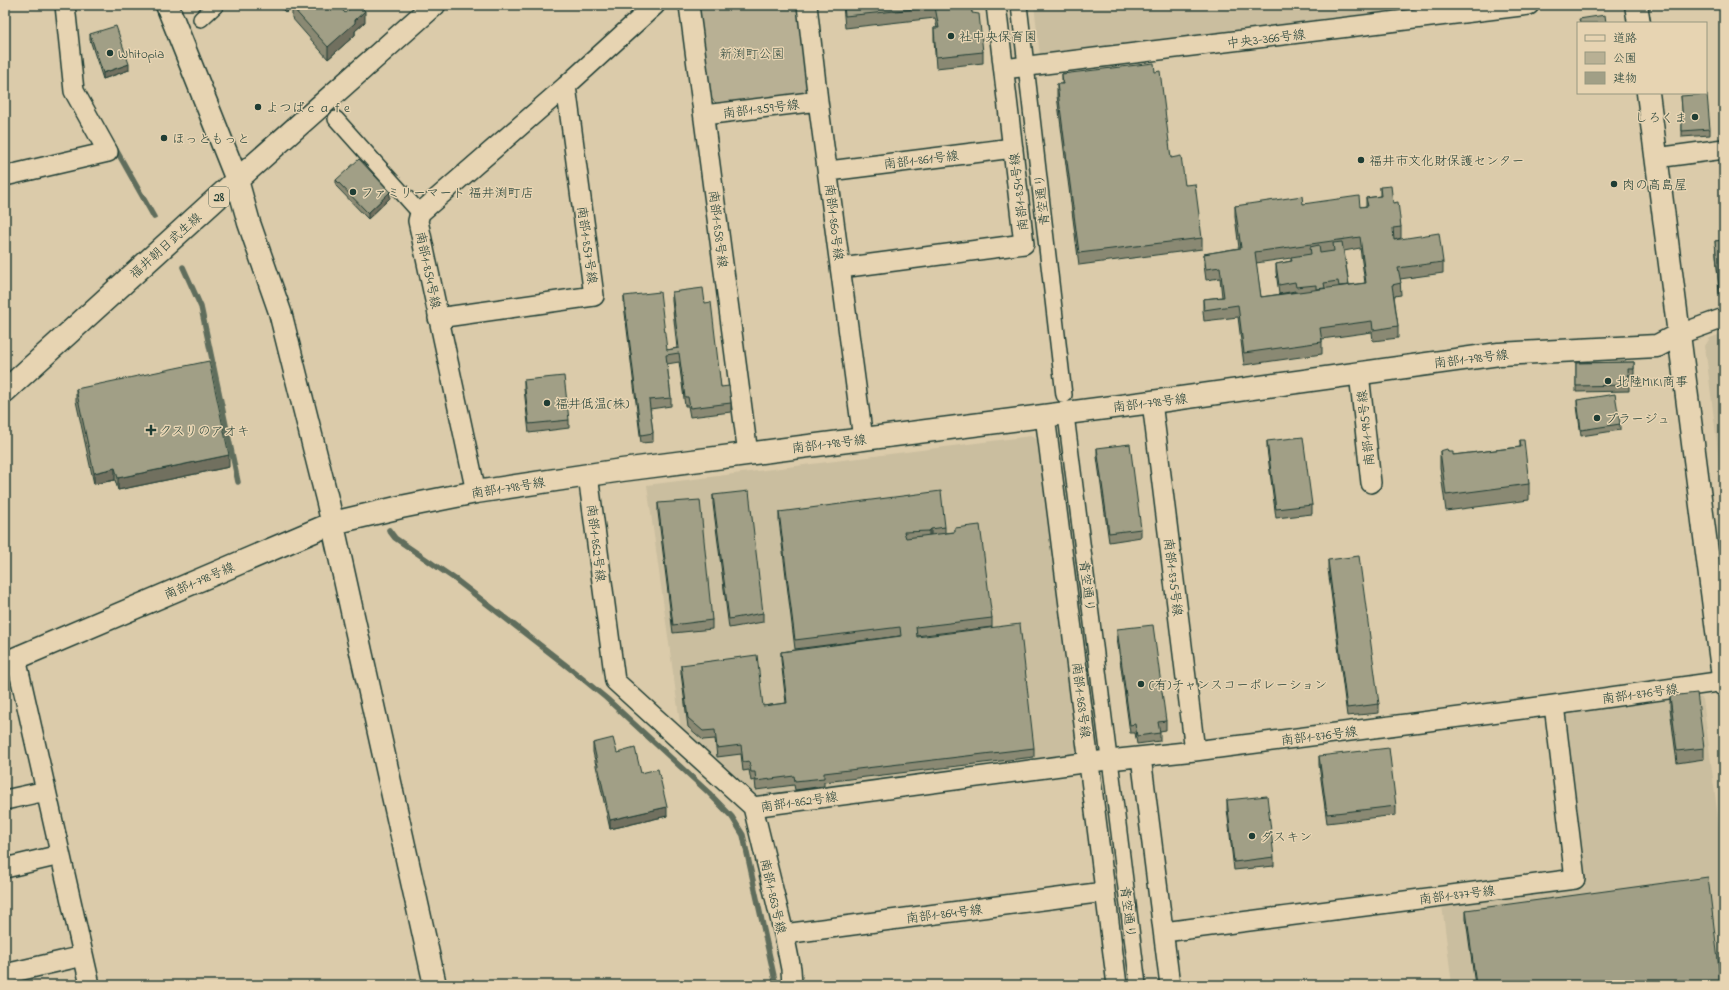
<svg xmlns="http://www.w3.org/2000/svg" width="1729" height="990" viewBox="0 0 1729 990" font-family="'Indie Flower','Klee One',sans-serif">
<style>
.built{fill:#cabe9f}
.green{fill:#b8b094;stroke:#6c7664}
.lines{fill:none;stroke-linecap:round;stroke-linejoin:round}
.stream{stroke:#5f6d5c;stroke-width:5.5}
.pedestrian-casing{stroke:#1f3d34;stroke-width:18}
.minor-casing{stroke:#1f3d34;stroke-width:22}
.tertiary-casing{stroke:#1f3d34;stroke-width:25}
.primary-casing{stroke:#1f3d34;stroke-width:25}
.pedestrian{stroke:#e7d4b2;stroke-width:15}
.minor{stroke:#e7d4b2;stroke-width:19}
.tertiary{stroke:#e7d4b2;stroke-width:22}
.primary{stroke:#e7d4b2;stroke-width:22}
.wall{fill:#8a8973;stroke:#1f3d34;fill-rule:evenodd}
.shaded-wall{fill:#716f5e;stroke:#1f3d34}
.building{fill:#a19f86;stroke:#1f3d34;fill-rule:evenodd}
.poi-dot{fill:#1f3d34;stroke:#e7d4b2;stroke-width:1.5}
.labels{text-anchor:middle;stroke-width:3;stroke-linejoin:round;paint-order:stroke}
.shield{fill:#e7d4b2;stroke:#5b6a5a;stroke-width:1}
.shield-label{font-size:12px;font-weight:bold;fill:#1f3d34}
.poi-label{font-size:13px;fill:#1f3d34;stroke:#e7d4b2;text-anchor:start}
.street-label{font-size:13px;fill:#1f3d34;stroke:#e7d4b2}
.park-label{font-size:13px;fill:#2e483e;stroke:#e7d4b2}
</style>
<rect width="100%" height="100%" fill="#dbcbaa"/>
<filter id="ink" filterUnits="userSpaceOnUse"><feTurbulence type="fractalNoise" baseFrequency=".025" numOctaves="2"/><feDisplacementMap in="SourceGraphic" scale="8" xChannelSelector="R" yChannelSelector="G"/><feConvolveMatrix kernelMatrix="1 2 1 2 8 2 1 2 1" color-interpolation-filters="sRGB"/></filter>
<g filter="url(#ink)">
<path class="built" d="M1034,5h405l-399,50z
M1724,333v167l-19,-154 5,-8z
M1031,436l7,4 40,307 -6,9 -320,41 -71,-67 -34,-245z
M1698,696l5,3 21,167v119h-272l-10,-80 143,-18 -21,-167 5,-7z"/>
<path class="green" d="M698,5h101l10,81 -5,8 -87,10 -7,-7z"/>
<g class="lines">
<path class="stream" d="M114,146l40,71
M183,267l18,40 37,175
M389,530l6,8 60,41 117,91 34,28 103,95 23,24 11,18 33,150"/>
<g class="pedestrian-casing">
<path id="pedestrian" d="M1019,5l45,390
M201,19l15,-14
M336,119l84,94
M1067,423l41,327
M1111,768l27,217"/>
</g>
<g class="minor-casing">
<path id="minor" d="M689,5l59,449
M807,5l11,96 45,338
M1004,69l525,-64
M704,115l114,-14
M1656,158l68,-9
M829,171l184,-23
M5,176l103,-24 -34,-61 -9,-86
M841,268l183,-24 -28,-239
M438,318l156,-22 -28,-210
M1680,334l44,-16
M1359,373l12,110
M1152,402l43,349
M1045,416l72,569
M588,475l27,206 138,126 337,-45 105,-11 359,-46 170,-24
M476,492l-58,-271 2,-8 146,-127 89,-81
M16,658l74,327
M1141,757l29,228
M5,800l41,-9
M753,807l31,127 7,35 1,16
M5,868l55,-13
M1164,932l411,-53 -21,-174
M784,934l320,-42
M5,974l78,-18"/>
</g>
<g class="tertiary-casing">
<path id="tertiary" d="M167,5l70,175 12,43 31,89 48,191 107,482
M1636,5l3,18
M1648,93l76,592
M5,663l328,-140 68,-16 75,-15 146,-22 530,-68 347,-48 158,-8 23,-12"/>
</g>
<g class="primary-casing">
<path id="primary" d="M5,391l232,-211 197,-175"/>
</g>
<use href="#pedestrian" class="pedestrian"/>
<use href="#minor" class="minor"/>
<use href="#tertiary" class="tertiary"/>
<use href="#primary" class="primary"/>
</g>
<path class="wall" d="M278,5h60l7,8 20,9 -10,9v4l-27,24 -36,-41v-11l-6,6z
M843,5h128l1,8 11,39v11l-47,5 -2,-29v-11h3l-2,-10 -90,10z
M90,34l39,36 -26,9 -13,-39z
M1155,72l16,86 14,27 17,53v11l-123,16 -22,-169v-12h5v-10z
M1681,96l29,33v6l-28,2v-14l1,-1z
M336,180l54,18 -22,21 -32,-33z
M1380,187l13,16 8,24v11l-7,2 49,22v11l-43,6 1,16 -7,1 4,30v12l-25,3 -1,-9 -50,7v15l-78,11 -6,-48 -34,4 -1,-10v-12l19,-2 -2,-19 -14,2 -2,-15v-11l35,-6 -4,-31v-11l68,-2 57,3 6,-1v-8l14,-2zM1360,248l5,35 -16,2 -5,-34zM1291,258v3l-15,3v8l3,22 16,-3v1l-34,5 -5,-34z
M1724,240v54h-5l-4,-53z
M672,292l33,11 16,84 10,16v9l-41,5 -2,-11h-3l-6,-44 -12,2 4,34v8l-21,3 3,24v9l-12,1 -17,-138v-9l43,54 10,-2 -5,-47z
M1634,362v13h-5v16l-53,1v-29z
M524,380l45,40v8l-40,5 -5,-44z
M76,389l153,78 -111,23 -3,-10 -21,4 -18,-83z
M1577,400l43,24v6l-39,6 -4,-30z
M1520,440l9,44v16l-83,11 -6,-44v-16l8,1 5,3 67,-8z
M1267,441l45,64v9l-36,4 -9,-69z
M1097,448l44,81v8l-32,5 -12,-85z
M713,495l50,118v9l-34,6 -16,-124z
M658,503l54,117v9l-39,4 -15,-121z
M779,512l166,15v6l10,-1v-4l37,90v9l-76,9 118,112v9l-210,25v4l-29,4 -1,-5 -38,5 -1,-10 -4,1 -2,-11 -6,1 -2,-17 -24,3 -2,-18 -12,1 -15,-13 -7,-54v-8l82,41 23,-3 -5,-43v-8l119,-16 -105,13 -16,-129z
M1328,560l51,144v9l-32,3 -19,-147z
M1117,629l49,92v9l-6,1v10l-23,3 -2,-11h-5l-13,-95z
M1670,696l34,52v11l-27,4 -7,-55z
M593,743l24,10 24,20 26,43 -57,13 -17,-77z
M1319,756l77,50v9l-69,8 -8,-58z
M1227,800l47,57v9l-40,4 -7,-61z
M1466,910l255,75h-246l-9,-66z"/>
<path class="shaded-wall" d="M286,5h6v2l-6,6z
M365,11v11l-10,9v4l-27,24v-12z
M129,64v6l-26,9v-6z
M390,192v6l-22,21v-6z
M229,455v12l-111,23v-12z
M115,468v12l-21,4v-11z
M931,529v8l-2,3v-9z
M667,807v9l-57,13v-9z"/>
<path class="building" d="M293,5h45l7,8 9,-8h5l6,6 -10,9v3l-27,24 -36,-40z
M844,5h127l1,8 7,1 4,38 -47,5 -2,-29h5l-4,-21 -90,9z
M1605,15l1,8h-26l-1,-4z
M116,26l13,38 -26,9 -13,-39z
M1154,63l1,9 5,-1 11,87 10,-2 4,29 10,-1 7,54 -123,15 -22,-169h6l-1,-10z
M1707,94l3,35 -28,2v-8l1,-1 -2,-26z
M359,159l31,33 -22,21 -32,-33z
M1391,186l2,17 5,-1 3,25 -8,1 1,12 45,-7 4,29 -45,6 3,15 -9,2 6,41 -25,4 -1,-9 -52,7 2,14 -78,11 -6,-48 -34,5 -1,-11 21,-2 -4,-30 -14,2 -2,-15 37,-6 -6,-42 67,-10 1,8 56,-8 1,11 8,-1 -2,-8 15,-2 -1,-9zM1360,237l6,46 -105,14 -6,-45z
M1724,240v48h-5l-4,-47z
M1342,242l7,43 -10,1 -1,-5 -14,2 1,5 -9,1v-4l-20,2 -1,-5 -16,3 -3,-21 16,-3 -1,-4 20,-3 -1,-7 9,-2 1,8 14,-2 -1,-8z
M703,288l2,15 6,-1 10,85 8,-1 2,17 -41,5 -2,-11h-3l-6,-44 -13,2 5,43 -22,2 4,33 -12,2 -17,-139 36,-4 7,58 12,-2 -7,-56z
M209,361l20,94 -111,23 -3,-10 -21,5 -18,-84z
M1634,362v7h-6l1,16 -53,1v-23z
M564,376l5,44 -40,4 -5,-44z
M1615,394l5,30 -39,6 -4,-30z
M1303,437l9,68 -36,4 -9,-68z
M1520,440h4l5,44 -83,11 -6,-44 7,-2 1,3h5v3l68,-8z
M1130,444l11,85 -32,4 -12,-85z
M749,491l14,122 -34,6 -16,-124z
M941,491l4,36 -14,2 -2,2 -25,1 2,6 49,-6v-4l25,-3 12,93 -76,9 1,10 103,-13 14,124 -210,25v5l-29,3 -1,-5 -38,5 -1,-9h-4l-2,-11 -6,1 -2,-17 -24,3 -2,-18 -12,1 -15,-13 -7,-53 76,-10 6,51 24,-3 -6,-51 120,-16 -1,-9 -105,13 -16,-128z
M700,500l12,120 -39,5 -15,-122z
M1359,556l20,148 -32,4 -19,-148z
M1153,625l13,96 -8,1 2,11 -23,3 -2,-12 -5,1 -13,-96z
M1697,693l7,55 -27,3 -7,-55z
M613,738l4,15 18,-5 6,25 17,-4 9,38 -57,13 -17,-77z
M1389,748l7,58 -69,8 -8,-58z
M1267,796l7,61 -40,5 -7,-62z
M1708,877l13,108h-245l-10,-75z"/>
</g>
<g class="poi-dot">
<circle cx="951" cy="36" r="4"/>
<circle cx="110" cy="53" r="4"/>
<circle cx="258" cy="107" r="4"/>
<circle cx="1695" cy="117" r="4"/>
<circle cx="164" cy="138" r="4"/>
<circle cx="1361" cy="160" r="4"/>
<circle cx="1614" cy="184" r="4"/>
<circle cx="353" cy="192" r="4"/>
<circle cx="1608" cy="381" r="4"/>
<circle cx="547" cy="403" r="4"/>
<circle cx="1597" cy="418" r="4"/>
<path d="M149 424h4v4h4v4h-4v4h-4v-4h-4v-4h4z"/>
<circle cx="1141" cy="684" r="4"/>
<circle cx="1252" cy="836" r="4"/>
</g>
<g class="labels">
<rect class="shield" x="209" y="187" width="20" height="20" rx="3"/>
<g class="shield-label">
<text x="219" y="201">28</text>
</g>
<g class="poi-label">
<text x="959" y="41">社中央保育園</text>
<text x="118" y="58">Whitopia</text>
<text x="266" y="112">よつばｃａｆe</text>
<text x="1687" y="122" text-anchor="end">しろくま</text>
<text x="172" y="143">ほっともっと</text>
<text x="1369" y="165">福井市文化財保護センター</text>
<text x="1622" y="189">肉の高島屋</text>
<text x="361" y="197">ファミリーマート 福井渕町店</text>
<text x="1616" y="386">北陸MIKI商事</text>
<text x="555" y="408">福井低温(株)</text>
<text x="1605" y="423">プラージュ</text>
<text x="159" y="435">クスリのアオキ</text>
<text x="1149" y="689">(有)チャンスコーポレーション</text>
<text x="1260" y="841">ダスキン</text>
</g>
<g class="street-label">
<text transform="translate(1266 38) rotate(-7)" y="5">中央3-366号線</text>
<text transform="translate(761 108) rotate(-7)" y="5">南部1-859号線</text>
<text transform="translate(921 159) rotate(-7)" y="5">南部1-861号線</text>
<text transform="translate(1018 192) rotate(-97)" y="5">南部1-854号線</text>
<text transform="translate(1041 200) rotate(-96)" y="5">青空通り</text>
<text transform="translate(835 222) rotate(83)" y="5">南部1-860号線</text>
<text transform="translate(719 229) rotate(83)" y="5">南部1-858号線</text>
<text transform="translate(165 245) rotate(-42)" y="5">福井朝日武生線</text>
<text transform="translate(588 245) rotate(82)" y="5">南部1-857号線</text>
<text transform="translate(429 270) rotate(78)" y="5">南部1-854号線</text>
<text transform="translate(1471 358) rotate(-7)" y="5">南部1-798号線</text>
<text transform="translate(1150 402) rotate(-7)" y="5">南部1-798号線</text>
<text transform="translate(1365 428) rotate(-96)" y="5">南部1-995号線</text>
<text transform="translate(829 443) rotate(-7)" y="5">南部1-798号線</text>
<text transform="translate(508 487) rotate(-9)" y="5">南部1-798号線</text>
<text transform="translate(597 543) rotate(83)" y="5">南部1-862号線</text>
<text transform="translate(1174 577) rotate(83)" y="5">南部1-875号線</text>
<text transform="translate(199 580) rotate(-23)" y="5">南部1-798号線</text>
<text transform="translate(1088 586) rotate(83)" y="5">青空通り</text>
<text transform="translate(1640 693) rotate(-8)" y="5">南部1-876号線</text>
<text transform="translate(1082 700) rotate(83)" y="5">南部1-868号線</text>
<text transform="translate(1319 735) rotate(-7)" y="5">南部1-876号線</text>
<text transform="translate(799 801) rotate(-8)" y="5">南部1-862号線</text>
<text transform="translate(1457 894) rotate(-7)" y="5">南部1-877号線</text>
<text transform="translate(774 896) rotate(77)" y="5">南部1-863号線</text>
<text transform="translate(1129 912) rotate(83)" y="5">青空通り</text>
<text transform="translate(944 913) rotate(-7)" y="5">南部1-864号線</text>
</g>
<g class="park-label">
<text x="752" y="58">新渕町公園</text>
</g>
</g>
<rect width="1729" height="990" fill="none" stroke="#e7d4b2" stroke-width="20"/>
<rect x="10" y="10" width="1709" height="970" fill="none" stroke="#1f3d34" stroke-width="1.5" filter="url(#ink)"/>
<rect x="1577" y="22" width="130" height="72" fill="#e7d4b2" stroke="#979880"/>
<rect x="1585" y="35" width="20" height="6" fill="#e7d4b2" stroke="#979880"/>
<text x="1613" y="42" font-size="12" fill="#1f3d34">道路</text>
<rect x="1585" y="52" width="20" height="12" fill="#b8b094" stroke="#979880"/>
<text x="1613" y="62" font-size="12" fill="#1f3d34">公園</text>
<rect x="1585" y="72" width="20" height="12" fill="#a19f86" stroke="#979880"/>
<text x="1613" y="82" font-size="12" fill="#1f3d34">建物</text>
</svg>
